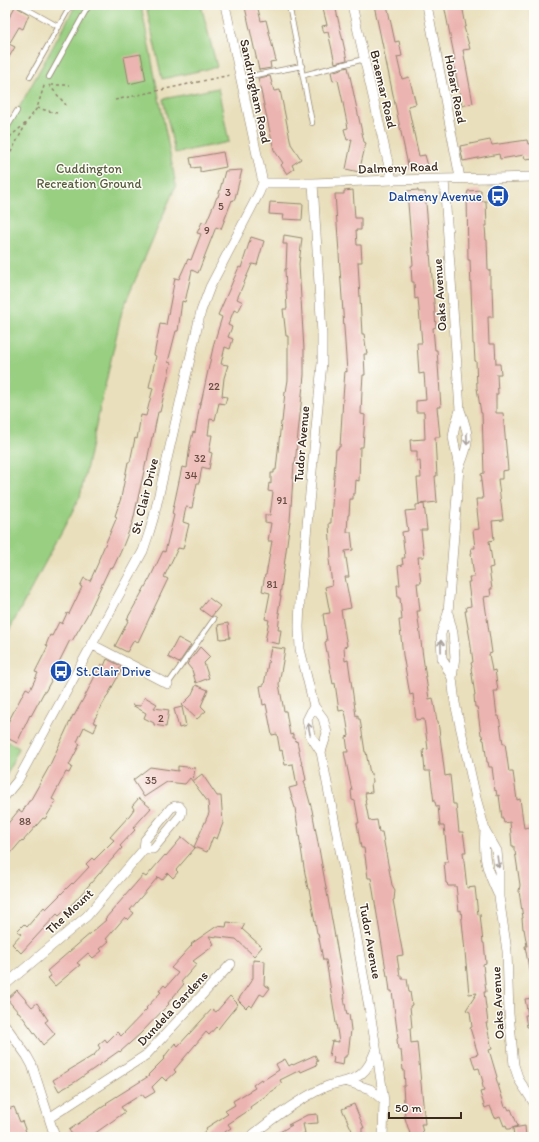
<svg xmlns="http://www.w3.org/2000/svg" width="539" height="1142" viewBox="0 0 539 1142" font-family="Itim,sans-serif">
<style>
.green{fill:#98cf81;stroke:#6a7c50}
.building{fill:#ecb4b0}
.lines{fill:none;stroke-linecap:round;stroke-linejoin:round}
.lane-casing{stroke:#92846d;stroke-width:6}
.street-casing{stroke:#92846d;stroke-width:10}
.path{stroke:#92846d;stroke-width:1.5;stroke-dasharray:3 3;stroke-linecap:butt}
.lane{stroke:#fff;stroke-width:4.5}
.street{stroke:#fff;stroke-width:9}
.oneway{stroke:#a79f9a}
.labels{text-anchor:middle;stroke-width:3;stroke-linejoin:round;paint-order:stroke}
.number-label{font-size:11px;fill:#674c42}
.street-label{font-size:13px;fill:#3b2a1e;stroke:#fdfcf7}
.park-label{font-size:13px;fill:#575c3c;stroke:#fdfcf7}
.transit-label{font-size:13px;fill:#164399;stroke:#fdfcf7;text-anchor:end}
</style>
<rect width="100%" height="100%" fill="#fdfcf7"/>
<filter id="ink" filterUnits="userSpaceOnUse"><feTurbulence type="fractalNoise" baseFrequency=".025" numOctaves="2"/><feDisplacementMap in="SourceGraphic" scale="8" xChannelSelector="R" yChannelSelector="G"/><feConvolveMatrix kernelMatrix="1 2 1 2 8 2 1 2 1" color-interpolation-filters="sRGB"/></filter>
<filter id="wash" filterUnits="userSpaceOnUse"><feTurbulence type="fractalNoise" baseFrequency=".012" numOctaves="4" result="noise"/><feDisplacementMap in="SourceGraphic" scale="16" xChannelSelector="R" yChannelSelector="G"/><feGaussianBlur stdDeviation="0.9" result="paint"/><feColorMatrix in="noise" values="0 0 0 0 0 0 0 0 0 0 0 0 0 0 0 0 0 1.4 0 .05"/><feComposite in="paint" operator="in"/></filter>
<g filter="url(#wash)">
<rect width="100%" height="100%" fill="#e9dfbc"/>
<path class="green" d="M76,5h65l35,180 -54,126 -42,186 -75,141v-505z
M146,5h55l16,62 -55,12z
M218,88l11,54 -54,11 -12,-54z
M5,740l14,8 -14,30z"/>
<g id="blocks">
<path class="building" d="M16,5l2,3 11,6 -6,15 -4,-2 -10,17 6,3 -10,17v-39z
M257,5l4,16 5,-1 10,41 -6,1 1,6 -12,2 -14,-63z
M322,5h13l12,55 -12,3 -7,-31 -4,1 -2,-7 5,-1z
M374,5h13l8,37 4,-1 3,15 -5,1 5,22 7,-2 7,27 -8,2 11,50 6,-1 3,11 -19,4z
M444,5h18l4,21 -2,1 6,22 -7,1 10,53 -11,3 -9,-46h2z
M141,54l5,26 -17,4 -5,-27z
M348,67l16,75 2,1 -7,29 -13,-3 6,-30 -5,1 -3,-11 4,-1 -6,-30 -4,-18 -5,1 -2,-9z
M270,76l4,15 6,-1 11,54 10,15 -9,6 2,4 -7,5 -6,-9 2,-2 -9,-13 -16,-72z
M490,140l2,5 35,-5 1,4 6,-1v15l-9,1 -1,-4 -24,4 -1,-5 -36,7 -3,-15z
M223,152l3,15 -26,5v-5l-8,1 -2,-10z
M242,170l-7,28 -2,3 -1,-1 -11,29 -5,-2 -18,46 -6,-3 -7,32 -3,-1 -4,30h-2l-8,31 3,1 -11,49h-2l-5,25h-1l-4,19 -1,6h-1l-13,59 -12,30 -8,17 -3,-1 -21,45 -17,29 -2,-1 -20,40 1,1 -6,11h-1l-13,24 -1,-1 -13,28 -12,-6v-9l21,-40 4,2 8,-17 -3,-1 13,-26 -2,-1 4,-10 2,1 7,-14 3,2 5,-11 2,1 13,-27 -2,-1 4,-8 6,3 9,-20h-1l19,-44 -2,-1 6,-18 7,-36h2l5,-24 2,1 4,-24 5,1 7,-28 -4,-1 7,-31 -2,-1 6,-31 6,1 9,-47 4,1 9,-20 3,1 10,-26 -4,-1 5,-11 4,1 11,-26h1l7,-26z
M353,190l2,28h6v12h-5l1,15h4l1,17h-4l4,72h2l3,20h-3l1,21h-2l-1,15 -1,24 4,1 -2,32h-3l-1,34 -3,-1 -1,14h-2v5h-3l-1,16h-1l-1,17h4l2,18 -8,1 4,26h-4l6,31 -10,2 6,36 -3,1 1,14 3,-1 8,56 2,-1v4h2l5,33h1l4,22h2l1,8 -2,1 1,9 -7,1 1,6 -1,1 4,21 8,-1 2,12h3l10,53 3,5 -1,10h-1l10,55 -6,1 3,20h2v3h5l2,13h1l2,13 -2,1 2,22h-2l1,15 6,-1 8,82h-4l3,13h-13l-6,-19 -2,-32h2l-1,-16h-1l-2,-20h-3l-1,-11 1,-1 -6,-47h-2l-2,-15h-1l-16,-98h-3l-4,-30h-3l-4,-25h2l-4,-22 -3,-1 -1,-9h1l-8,-39h4l-2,-15 3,-1 -3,-20 -2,-6 -5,1 -4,-28 -2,1 -8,-42 2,-1 -4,-27 7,-1 -5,-26 7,-2 -3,-26 2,-1 -2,-35h2v-3l5,-71h2v-2h2l3,-49 2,-27 2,1 -12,-178h9v-3z
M418,190v2h7l2,23 9,112 -3,1 2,22h2l4,57h-4l3,30h-5l2,39h-2l2,26 -18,2 -2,-26h4l-1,-17h-3v-10h-6l-1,-11 15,-1 -1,-27h-8v-11l10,-1 -2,-27 -5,1 -2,-31h5l-4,-45 -3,1 -1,-17h-2l-1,-16 2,-1 -6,-74z
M481,190v11h5l1,25h-2l1,14h1l1,30h2v17h2l1,30h-5l1,27h6l1,20h4l1,10h-4l1,20h-2v19h7l5,57 -6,1v8h-4l5,41 -11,1 2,19 -5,1 4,26 -4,1 3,21h-2l1,7 -7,1 8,56 -3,1 3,17 3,-1 3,21h-4l3,25h2l4,28 2,-1 4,29h4l4,28 3,-1 4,29 6,-1 4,26v121h-4l-5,-28h2l-3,-17h-1l-1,-11h1l-4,-27 1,-6 -5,-34h-1v-5h-2l-2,-24 -6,1 -1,-5h-1l-3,-23 -2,1 -1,-6 -1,1 -3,-24h-3l-1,-5h-1l-3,-22h-1l-1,-5h-1l-3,-23 -1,-5h-2l-1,-12h1l-4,-27 1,-1 -1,-4 2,-1 -3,-23 -5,-28h2l-1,-4 5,-1 -3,-24h2l-1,-5h5l-3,-24h1l-1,-5h4l-2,-18 6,-1 -3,-30h7l-2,-19h1l-1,-6 3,-1 -2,-60h-1l-4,-25 -1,-27h-1l-1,-17h-1l-3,-84h-2l-1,-65 1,-4z
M270,202l33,2 -1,16 -19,-1 1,-4 -15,-1z
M284,235l18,3 -3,26 5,86v25l-9,89h-1l-4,57 -10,75h1l-3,17h2l-2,17h3l-2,14 -14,-3 4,-21 -4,-1 5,-26 -8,-2 3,-16h1l6,-34h-4l3,-18 -6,-1v-7h5l1,-7 2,-16 -5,-1 1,-8 2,1v-11h3v-3h2l5,-48h1l3,-30h1l2,-12v-44h-2l-3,-27h4l-2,-40h1l1,-25h-4z
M251,237l13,4 -7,24 -5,-1 -15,35 6,3 -5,10 -4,-2 -6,15 4,2 -4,10 5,2 -3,10 -5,-2 -4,17 7,1 -4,13 -2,18 5,1 -2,7 -6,-1 -4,17 -5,-1 -2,16h4l-3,17 3,1 -3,16 -7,-2 -3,16h-2l-5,25 -6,-1 -3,15 6,2 -6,25 -5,-1 -14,29 4,2 -2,4 -28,59 -4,-2 -7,12 -12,-6 14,-27h-2l23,-41 13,-27 2,1 9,-37 -2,-1 10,-47 5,1 3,-23 3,-13 2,1 5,-30h1l13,-60 8,-26 -4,-2 21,-48 2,1z
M424,504l3,26h-6l3,27h-6l3,26h-4l3,28h-3l6,46 6,42 4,-1 4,23h1l7,55 5,-1 3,29h3l3,28h4l3,20h-3l4,36 8,-1 3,28 2,-1 3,29h1l2,20 -3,1 3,28h-2l4,31h-2l6,26 -3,1 8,27 -1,1 9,29 2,-1 2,4 2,-1 7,17 -9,3h-2l-1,-4 -2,1 -4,-10 -5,2 -5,-12 -5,2 -5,-16 4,-1 -2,-8 1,-1 -4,-14 -4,1 -4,-13 7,-2 -8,-26 2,-1 -2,-15 -4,-2 11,-17 -8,1 -8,-84 -2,1 -3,-25h-8l-1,-3h-1l-2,-21h4l-4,-36h-4l-2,-20h-2l-1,-4h-1l-4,-31h-5l-2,-21 5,-1 -4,-30 -8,1 -3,-26 -3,1 -7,-40 -4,-35h3l-2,-22h-2l-1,-13h3l-2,-19 5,-1 -1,-7h3l-3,-26 6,-1 -3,-20 11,-1v-5z
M209,598l11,8 -9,11 -11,-8z
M228,623l2,15 -10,1 -2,-14z
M178,638l13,7 -12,18 -11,-6z
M200,647l10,10 -6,6 5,15 -13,5 -4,-13 -5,-6z
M271,647l14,2 -6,35 5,27h2l4,24 3,-1v4h2l1,4 1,-1 5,24h1l3,15 -2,1 8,29 29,160 4,28h-1l3,17 2,-1 2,16 -3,25h-2v2h-2l-1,8 -10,-2 1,-6 -5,-1 3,-15 7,1 -13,-82h-3l-5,-27h-1l-8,-44h-1l-4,-21 -9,-60 -6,-20 8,-2 -4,-22 -8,1 -3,-15 -2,1 -3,-17 -5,1 -6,-31 -3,1 -3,-19 4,-1z
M107,659l14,7 -2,4 2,1 -28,51 4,2 -3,8 -10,-5 -7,15 3,2 -11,21 3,2 -3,6 -3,-1 -14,27 4,2 -11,18 -2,-1 -20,23 -1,-1 -17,20v-33l14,-17 3,2 7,-11h1l19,-34 24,-52 1,1 13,-24 14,-28 3,2z
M196,685l12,5 -7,16 5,5 -9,8 -15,-14 9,-9z
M145,697l12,7 -3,4 15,2 -3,17 -12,-2v-2l-10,-5 2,-5 -14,-8 8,1z
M182,707l4,19 -7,2 -5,-19z
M178,766l17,2 -2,13 9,-7 15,22h4l2,27 -6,16 -4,-2 -6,15 -13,-5 15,-34 -1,-11 -18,-24 -5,6 -18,-2 -23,15 -11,-17 17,-13 28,4z
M139,798l12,10 -18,20 2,2 -15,16 2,2 -48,54 -15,14 -2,-2 -36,39 -9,-9 9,-10 -4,-3 7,-7 3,3 17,-20 2,2 26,-26 1,1 16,-17 -3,-3 6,-6 2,2 20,-20 -4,-3 19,-21 5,-7 -2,-3z
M182,837l13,11 -19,22 2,2 -5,6 -5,-5 -6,7 -4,-3 -28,33 4,3 -6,7 -3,-3 -19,22 3,2 -9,8 2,2 -9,7 -5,-5 -11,10 3,2 -25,21 -7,-8 3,-2 -4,-5 59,-51 -1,-1 38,-44 3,2 19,-22 1,1z
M227,922l18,2 -3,5 20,18 -8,9 -18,-17 -27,-3 5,8 -3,2 1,1 -19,14 4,3 -16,18 3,2 -16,19 1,1 -29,30 -20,18 -1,-1 -44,31 -16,9 -6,-11 41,-25 6,-7 -2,-3 7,-6 2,3 10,-10 4,4 26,-27 -1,-1 15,-16 -2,-1 5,-6 2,2 12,-14 -7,-5 21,-23 -1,-1 26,-18 9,1z
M253,960l12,1 -1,24 6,3 -6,8 -4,-2 -8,13 -3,-2 -3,3 -8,-8 15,-22z
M17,990l15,17 5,-4 11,17 -3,2 10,12 -12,11 -24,-33h-1l-11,-13z
M230,996l8,8 -13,16 -7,9 -2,-2 -7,8 -3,-3 -32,38 2,2 -10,9 -4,-4 -10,10 3,5 -10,6 -3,-4 -21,13 4,5 -31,22 1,3h-21l-5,-7 38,-26 -1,-1 43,-27 -1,-1 17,-17 -1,-1 11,-14 3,3 34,-37 4,3z
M534,998v28l-7,1 -2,-12h3l-3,-16z
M315,1055l3,6 -2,1 1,3 -16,7 -1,-2 -20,10 2,4 -12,8v1l-20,14 1,2 -23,15 3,4 -14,9h-20l10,-7 -1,-2 22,-14 -3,-3 10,-6 -2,-4 22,-13 -2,-3 8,-6 1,2 17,-11 -3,-6 9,-5 4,7 3,-2 1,1z
M354,1104l10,24h-2v9h-7l-13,-28z
M14,1107l6,15 2,-1 6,16h-23v-27z
M317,1114l1,9 -15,1 2,9 -9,4h-25l21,-12h-4l19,-10z
M525,1126l1,11h-12l-1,-9z"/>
</g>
</g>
<g filter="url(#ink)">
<use href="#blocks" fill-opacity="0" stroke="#92846d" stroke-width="1"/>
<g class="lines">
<g class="lane-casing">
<path id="lane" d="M20,5l39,22
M289,5l23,118
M304,75l60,-16
M30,77l41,-72
M49,77l40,-72
M240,78l62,-12
M5,131l12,-20
M168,684l46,-65"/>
</g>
<g class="street-casing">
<path id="street" d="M225,5l38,178
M352,5l40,175
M427,5l33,173
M444,179l16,231c10,26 10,32 -1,58
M263,183h50l79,-3 142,-3
M313,183l9,151v29l-22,238 -1,26 1,22 14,57 9,12 4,15 -6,19
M448,613l5,20 2,24 -3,21 3,25 21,95 9,32 12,21 2,21v25l8,54 2,63 5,51 5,15 15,23
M91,644l77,40
M452,678l-10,-20 -1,-24 7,-21 11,-145 -6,-31 2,-11 5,-16
M314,706l-7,14 3,15 11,17 32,165 23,130 8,54 -1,36
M5,796l13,-16 125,-229 6,-18 5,-17 47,-205 9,-24 49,-94 4,-10
M485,830c-2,28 1,39 13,64
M5,985l82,-69 57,-67 1,-9 26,-32 4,-2h4l3,4 -1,5 -28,34h-9
M5,1025l22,31 5,9 23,72
M348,1082l22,7 14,12
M49,1118l97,-63 85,-91
M250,1137c23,-19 47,-37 75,-50 13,-6 21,-3 35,-12 9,-7 12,-16 16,-26"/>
</g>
<path class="path" d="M49,85l17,20
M51,85h19
M115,100l115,-25
M37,108l20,5
M5,141l21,-18
M5,163l22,-41 10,-14 8,-25
M5,290l2,6 -2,5
M5,771l5,3
M31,1137l4,-2 1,2"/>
<use href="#lane" class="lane"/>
<use href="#street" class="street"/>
</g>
<defs><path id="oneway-shaft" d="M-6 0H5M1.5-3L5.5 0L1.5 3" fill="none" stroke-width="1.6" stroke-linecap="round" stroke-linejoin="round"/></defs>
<g class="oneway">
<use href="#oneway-shaft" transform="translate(467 439) rotate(89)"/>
<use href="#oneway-shaft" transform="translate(441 646) rotate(-91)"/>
<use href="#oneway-shaft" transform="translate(309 729) rotate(-101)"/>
<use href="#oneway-shaft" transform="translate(498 862) rotate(82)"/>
</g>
</g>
<defs>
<g id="bus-disc" transform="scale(1.15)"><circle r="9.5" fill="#1a4fb4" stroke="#fdfcf7"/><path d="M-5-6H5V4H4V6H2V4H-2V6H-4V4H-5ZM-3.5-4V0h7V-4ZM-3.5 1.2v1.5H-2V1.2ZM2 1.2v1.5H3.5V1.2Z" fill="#fff"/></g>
</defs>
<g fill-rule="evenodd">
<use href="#bus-disc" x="498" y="196"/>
<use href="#bus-disc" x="61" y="671"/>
</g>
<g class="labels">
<g class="number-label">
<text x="228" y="196">3</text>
<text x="221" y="210">5</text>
<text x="207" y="234">9</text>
<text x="214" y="390">22</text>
<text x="200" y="462">32</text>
<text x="191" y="479">34</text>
<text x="282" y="504">91</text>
<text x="272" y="588">81</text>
<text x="161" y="722">2</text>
<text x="151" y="784">35</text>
<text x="25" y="825">88</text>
</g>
<g class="street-label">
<text transform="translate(384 89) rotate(77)" y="5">Braemar Road</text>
<text transform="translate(456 89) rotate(79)" y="5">Hobart Road</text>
<text transform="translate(256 91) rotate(78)" y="5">Sandringham Road</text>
<text transform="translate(398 167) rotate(-2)" y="5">Dalmeny Road</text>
<text transform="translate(439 295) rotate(-94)" y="5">Oaks Avenue</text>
<text transform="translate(301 444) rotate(-85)" y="5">Tudor Avenue</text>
<text transform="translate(144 496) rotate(-76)" y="5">St. Clair Drive</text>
<text transform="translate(69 911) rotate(-43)" y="5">The Mount</text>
<text transform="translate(371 941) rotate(80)" y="5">Tudor Avenue</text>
<text transform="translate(497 1003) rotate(-93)" y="5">Oaks Avenue</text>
<text transform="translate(172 1008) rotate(-47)" y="5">Dundela Gardens</text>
</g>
<g class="park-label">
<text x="89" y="173">Cuddington<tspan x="89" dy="15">Recreation Ground</tspan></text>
</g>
<g class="transit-label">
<text x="482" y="201">Dalmeny Avenue</text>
<text x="76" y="676" text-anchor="start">St.Clair Drive</text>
</g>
</g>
<rect width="539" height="1142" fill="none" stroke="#fdfcf7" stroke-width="20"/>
<path d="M389 1112v6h72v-6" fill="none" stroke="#3b2a1e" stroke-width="2"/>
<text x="395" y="1112" font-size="12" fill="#3b2a1e" stroke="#fdfcf7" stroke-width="3" paint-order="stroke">50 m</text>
</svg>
